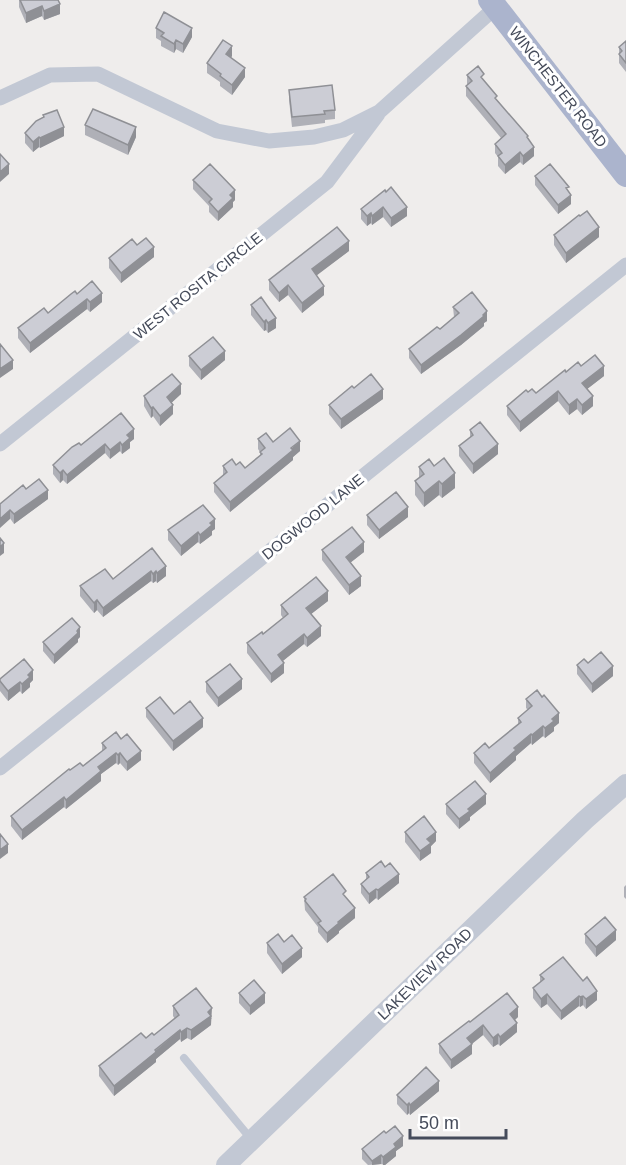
<svg xmlns="http://www.w3.org/2000/svg" width="626" height="1165" viewBox="0 0 626 1165" font-family="Arial,sans-serif">
<style>
.lines{fill:none;stroke-linecap:round;stroke-linejoin:round}
.service{stroke:#c2c8d4;stroke-width:8}
.minor{stroke:#c2c8d4;stroke-width:15}
.tertiary{stroke:#c2c8d4;stroke-width:20}
.primary{stroke:#abb4cd;stroke-width:24}
.wall{fill:#afb0b7}
.shaded-wall{fill:#8f9095}
.building{fill:#cccdd5;stroke:#8f9095;stroke-width:1.5}
.labels{text-anchor:middle;stroke-width:6;stroke-linejoin:round;paint-order:stroke}
.street-label{font-size:15px;fill:#454b5a;stroke:#fff}
</style>
<rect width="100%" height="100%" fill="#efedec"/>
<g class="lines">
<path class="service" d="M184,1058l67,81"/>
<path class="minor" d="M0,98l50,-23 48,-1 119,57 52,10 45,-4 29,-7 36,-18 117,-105
M0,444l327,-262 51,-68
M0,768l626,-503"/>
<path class="tertiary" d="M226,1165l359,-345 41,-36"/>
<path class="primary" d="M490,0l136,175"/>
</g>
<path class="wall" d="M19,0h39l2,14 -16,6 -2,-4 -16,7 -7,-16z
M156,28l36,9 -9,16 -7,-4 -2,4 -13,-7v-5l-5,-3z
M626,41v31l-7,-9v-16z
M232,56l-1,2 14,19 -13,18 -12,-9v-4l-13,-9v-10z
M467,75l17,6 13,19 31,39 6,17 -11,9 -3,-3 -15,12 -7,-8v-9l-3,-4v-9l6,-6 -35,-42v-10l1,-1z
M289,90l46,20v9l-10,1v3l-33,4 -3,-27z
M43,115l21,21 -24,12 -1,-1 -6,5 -8,-9v-10l18,-15z
M85,125l51,12 -8,18 -43,-20z
M535,176l36,28 -13,10 -23,-29z
M193,180l42,20 -2,2v5l-15,14 -9,-9v-6l-16,-17z
M385,190l22,26 -16,11 -8,-10 -11,8 -1,-2 -4,3 -6,-7v-10z
M554,235l45,2 -33,26 -12,-18z
M137,245l17,12 -33,26 -12,-15v-10z
M349,251l-33,24 8,20 -22,18 -14,-18 -9,7 -10,-12v-10z
M77,294l25,8 -12,10 -3,-3 -57,44 -12,-15v-10l30,-15z
M251,305l25,23 -8,5 -2,-3 -2,1 -13,-16z
M453,307l34,14 -3,2v3l-23,19 -40,29 -12,-16v-9l31,-20 14,-12z
M189,356l36,4 -24,20 -12,-14z
M581,366l23,10 -17,13 6,17 -11,9 -5,-6 -8,6 -11,-14 -38,31 -13,-17v-9l29,-13 30,-21z
M354,388l29,11 -42,30 -12,-15v-9z
M181,394l-10,9 2,11 -13,12 -7,-10 -2,2 -7,-12v-10z
M470,430l28,24 -25,20 -14,-18v-10l11,-8z
M134,439l-4,3v6l-8,6 -2,-3 -10,8 -5,-6 -38,31 -4,-4 -3,3 -7,-9v-9l28,-20z
M258,439l15,3 27,9 -7,6v3l-63,52 -16,-20v-9l9,-7v-10l13,-1 9,3 15,-12v-4l-2,-3z
M434,466l21,22 -13,10 -3,-3 -15,12 -9,-12v-14l4,-3v-11z
M26,489l22,10 -34,25 -14,-20z
M367,515l41,2 -29,22 -12,-14z
M215,529l-3,2v4l-12,9 -2,-2 -17,14 -13,-16v-10z
M152,548l14,28 -9,7 -1,-2 -3,2 -2,-2 -48,36 -6,-7 -3,3 -14,-17v-10l33,-7z
M322,550l42,2 -14,11 11,23 -12,9 -27,-35z
M328,601l-17,13 10,22 -14,11 -3,-3 -22,17 2,12 -13,10 -24,-30v-10l16,-9 20,-16 -2,-3v-10z
M80,637l-2,2v3l-24,22 -11,-13v-9z
M588,663l25,13 -21,17 -15,-19v-9z
M0,679l33,1 -3,3v4l-8,7 -2,-3 -12,10 -8,-10z
M206,682l36,7 -24,18 -12,-15z
M526,699l33,24 -5,4v4l-9,7 -2,-2 -11,9 -1,-2 -15,13v4l-26,23 -16,-20v-10l15,-5 29,-23v-7l10,-8 -2,-2z
M146,708l28,6 29,13 -30,24 -27,-34z
M102,743l39,17 -14,11 -7,-8 -2,2 -2,-2 -15,11v7l-35,28 -2,-2 -42,33 -11,-14v-10l59,-46 13,-4 19,-15z
M446,804h40l-16,13v3l-11,9 -13,-15z
M405,832l31,9 -5,5v7l-11,8 -15,-19z
M366,873l33,10 -21,17 -2,-2 -7,6 -8,-11v-9l5,-4z
M626,885v14l-2,-2v-10z
M304,897l42,1 9,20 -16,13v2l-12,10 -9,-11v-5l-13,-17z
M585,934l31,6 -20,17 -11,-14z
M284,942l18,15 -20,17 -15,-21v-10z
M540,975l57,25 -11,9 -3,-4 -3,2 -1,-1 -18,14 -14,-16 -6,4 -8,-10v-10l7,-6z
M239,993l26,10 -15,12 -11,-12z
M173,1006l39,12 -1,1v6l-20,15 -4,-2 -6,4 -1,-3 -24,20v3l-42,34 -15,-20v-10l47,-28 8,-3 21,-16 -2,-3z
M518,1017l-3,3 2,12 -17,14 -2,-2 -5,3 -10,-12 -11,9v10l-21,15 -12,-16v-9l31,-22z
M439,1091l-29,24 -1,-2 -2,2 -10,-11v-9z
M386,1133l17,13 -7,5v5l-11,9 -4,-1 -13,1 -6,-6v-10z"/>
<path class="shaded-wall" d="M60,4v10l-16,6v-9z
M42,6v10l-16,7v-10z
M192,28v9l-9,16v-9z
M176,40v9l-2,4v-9z
M232,46v10l-6,8v-10z
M245,68v9l-13,18v-10z
M64,127v9l-24,12v-10z
M136,127v10l-8,18v-10z
M39,137v10l-6,5v-10z
M534,147v9l-11,9v-9z
M520,152v10l-15,12v-9z
M9,164v10l-9,8v-10z
M235,190v10l-2,2v5l-15,14v-9l12,-17z
M571,195v9l-13,10v-9z
M383,207v10l-11,8v-9z
M407,207v9l-16,11v-9z
M371,213v10l-4,3v-10z
M599,227v10l-33,26v-10z
M349,241v10l-37,28v-10z
M154,247v10l-33,26v-10z
M288,285v10l-9,7v-9z
M324,286v9l-22,18v-10z
M102,293v9l-12,10v-10z
M87,299v10l-57,44v-10z
M487,311v10l-3,2v3l-23,19 -40,29v-9z
M276,318v10l-8,5v-10z
M266,320v10l-2,1v-9z
M225,351v9l-24,20v-10z
M13,360v9l-13,9v-9z
M604,366v10l-22,17v-10z
M181,384v10l-14,13v-10z
M383,389v10l-42,30v-10z
M558,391v10l-38,31v-10z
M593,396v10l-11,9v-10z
M577,399v10l-8,6v-10z
M173,405v9l-13,12v-10z
M153,407v9l-2,2v-10z
M134,429v10l-4,3v6l-8,6v-9l5,-10z
M300,441v10l-7,6v3l-63,52v-10z
M120,442v9l-10,8v-9z
M105,444v9l-38,31v-9z
M498,444v10l-25,20v-10z
M63,470v10l-3,3v-10z
M455,473v15l-13,10v-14z
M439,481v14l-15,12v-14z
M48,490v9l-34,25v-10z
M408,507v10l-29,22v-9z
M10,510v9l-10,9v-9z
M215,519v10l-3,2v4l-12,9v-9l10,-12z
M198,532v10l-17,14v-10z
M364,542v10l-18,14v-9z
M4,543v10l-4,3v-9z
M166,566v10l-9,7v-10z
M151,571v10l-48,36v-9z
M156,571v10l-3,2v-9z
M361,576v10l-12,9v-10z
M328,591v10l-22,17v-10z
M97,600v10l-3,3v-10z
M321,626v10l-14,11v-9z
M80,627v10l-2,2v3l-24,22v-9z
M304,634v10l-26,21v-10z
M284,663v10l-13,10v-9z
M613,666v10l-21,17v-9z
M33,670v10l-3,3v4l-8,7v-10l6,-9z
M242,679v10l-24,18v-9z
M20,682v9l-12,10v-10z
M559,713v10l-5,4v4l-9,7v-10l7,-9z
M203,718v9l-30,24v-10z
M543,726v10l-11,9v-10z
M531,734v9l-15,13v4l-26,23v-10l24,-25z
M141,751v9l-14,11v-9z
M116,753v10l-15,11v7l-35,28v-9l32,-33z
M120,753v10l-2,2v-10z
M486,794v10l-16,13v3l-11,9v-10l9,-10z
M64,797v10l-42,33v-10z
M436,832v9l-5,5v7l-11,8v-10l7,-12z
M8,844v9l-8,6v-9z
M399,874v9l-21,17v-10z
M376,889v9l-7,6v-10z
M355,908v10l-16,13v2l-12,10v-10l11,-11z
M616,930v10l-20,17v-10z
M302,948v9l-20,17v-10z
M597,991v9l-11,9v-10z
M265,993v10l-15,12v-9z
M547,994v10l-6,4v-9z
M579,996v10l-18,14v-9z
M583,996v9l-3,2v-10z
M518,1007v10l-8,7v-10z
M212,1008l-1,17 -20,15v-10l17,-18z
M517,1023v9l-17,14v-9z
M483,1025v10l-14,11 3,-2v10l-21,15v-9l16,-22z
M187,1028v10l-6,4v-10z
M180,1030v9l-24,20v3l-42,34v-10z
M498,1034v10l-5,3v-9z
M439,1081v10l-29,24v-10z
M409,1103v10l-2,2v-10z
M403,1136v10l-7,5v5l-11,9h-2v-8l11,-13z
M381,1155v9l-9,1v-4z"/>
<path class="building" d="M20,0h38l2,4 -16,7 -2,-5 -16,7z
M164,12l28,16 -9,16 -7,-4 -2,4 -13,-8 3,-3 -8,-5z
M223,40l9,6 -6,8 19,14 -13,17 -12,-9 1,-2 -14,-11z
M626,41v22l-7,-9 3,-3 -3,-4z
M478,66l6,8 -3,3 16,19 -2,2 33,38 -1,1 7,10 -11,9 -3,-4 -15,13 -7,-9 4,-3 -7,-9 11,-10 -40,-48 6,-5 -5,-6z
M332,85l3,25 -11,1 1,3 -33,3 -3,-27z
M93,109l43,18 -8,18 -43,-20z
M57,110l7,17 -24,11 -1,-1 -6,5 -8,-9 11,-12 8,-4 -1,-2z
M0,154l9,10 -9,8z
M210,164l25,26 -5,5 3,3 -15,14 -9,-10 3,-3 -19,-19z
M550,164l19,23 -3,1 5,7 -13,10 -23,-29z
M391,187l16,20 -16,11 -8,-11 -11,9 -1,-3 -4,3 -6,-7 24,-19 1,2z
M587,211l12,16 -33,26 -12,-18 25,-20 1,1z
M337,227l12,14 -37,28 12,17 -22,17 -14,-18 -9,8 -10,-13z
M146,238l8,9 -33,26 -12,-15 23,-19 5,6z
M92,281l10,12 -12,9 -3,-3 -57,44 -12,-15 26,-20 4,5 23,-19 4,-3 2,3z
M472,292l15,19 -4,4 1,1 -23,19 -40,30 -12,-16 28,-22 3,2 19,-16 -6,-6z
M261,297l15,21 -8,5 -2,-3 -2,2 -13,-17z
M213,337l12,14 -24,19 -12,-14z
M0,344l13,16 -13,9z
M595,355l9,11 -22,17 11,13 -11,9 -5,-6 -8,6 -11,-14 -38,31 -13,-16 19,-16 2,2 4,-3 4,4 29,-23 1,2 12,-10 3,4z
M172,374l9,10 -14,13 6,8 -13,11 -7,-9 -2,1 -7,-12z
M371,374l12,15 -42,30 -12,-14 23,-19 2,2z
M121,413l13,16 -7,6 3,3 -8,7 -2,-3 -10,8 -5,-6 -38,31 -4,-5 -3,3 -7,-8 19,-18 7,-4 2,2z
M480,422l18,22 -25,20 -14,-18 14,-11 -3,-5z
M290,428l10,13 -9,7 2,2 -63,52 -16,-19 13,-11 -4,-6 9,-7 4,6 4,-3 5,6 17,-14 -2,-2 5,-4 -7,-9 8,-6 7,9z
M444,458l11,15 -13,11 -3,-3 -15,12 -9,-12 9,-7 -5,-7 10,-8 5,7z
M39,479l9,11 -34,24 -4,-4 -10,9v-15l23,-19 3,4z
M396,492l12,15 -29,23 -12,-15z
M203,505l12,14 -5,4 2,2 -12,10 -2,-3 -17,14 -13,-16z
M352,527l12,15 -18,15 15,19 -12,9 -27,-35z
M0,538l4,5 -4,4z
M152,548l14,18 -9,7 -1,-2 -3,3 -2,-3 -48,37 -6,-8 -3,3 -14,-17 25,-17 8,10z
M316,577l12,14 -22,17 15,18 -14,12 -3,-4 -26,21 6,8 -13,11 -24,-31 15,-11 1,2 25,-20 -7,-9z
M72,618l8,9 -3,4 1,2 -24,22 -11,-13z
M601,652l12,14 -21,18 -15,-19 7,-6 4,4z
M24,659l9,11 -5,5 2,2 -8,7 -2,-2 -12,9 -8,-10v-2z
M230,664l12,15 -24,19 -12,-16z
M537,690l5,7 2,-2 15,18 -7,6 2,2 -9,7 -2,-2 -11,9 -1,-1 -17,14 2,2 -26,23 -16,-20 11,-10 4,5 32,-26 -3,-4 14,-12 -6,-7z
M160,697l14,17 16,-13 13,17 -30,23 -27,-33z
M116,732l5,7 6,-5 14,17 -14,11 -7,-9 -2,2 -2,-2 -18,14 3,4 -35,29 -2,-3 -42,33 -11,-14 58,-47 1,1 10,-7 3,3 23,-18 -4,-5z
M475,781l11,13 -18,15 2,2 -11,8 -13,-15z
M424,816l12,16 -9,7 4,4 -11,8 -15,-19z
M0,834l8,10 -8,6z
M381,861l4,6 5,-4 9,11 -21,16 -2,-1 -7,5 -8,-10 8,-7 -3,-4z
M333,874l13,17 -3,3 12,14 -17,14 1,1 -12,10 -9,-10 3,-2 -16,-20 1,-2 -2,-2z
M605,917l11,13 -20,17 -11,-13z
M278,934l6,8 8,-7 10,13 -20,16 -15,-21z
M563,957l20,24 4,-4 10,14 -11,8 -3,-3 -3,1 -1,-1 -18,15 -14,-17 -6,5 -8,-11 11,-9 -4,-4z
M254,980l11,13 -15,13 -11,-13z
M196,988l16,20 -4,4 3,4 -20,14 -4,-2 -6,4 -1,-2 -25,20 1,2 -42,34 -15,-20 42,-33 5,5 6,-5 2,2 25,-20 -6,-9z
M507,993l11,14 -8,7 7,9 -17,14 -2,-3 -5,4 -10,-13 -16,13 5,6 -21,16 -12,-16 30,-23 1,1z
M426,1067l13,14 -29,24 -1,-2 -2,2 -10,-10z
M395,1126l8,10 -9,8 2,3 -13,10 -2,-2 -9,6 -10,-12 22,-18 2,2z"/>
<g class="labels">
<g class="street-label">
<text transform="translate(558 87) rotate(52)" y="5">WINCHESTER ROAD</text>
<text transform="translate(198 286) rotate(-39)" y="5">WEST ROSITA CIRCLE</text>
<text transform="translate(313 517) rotate(-39)" y="5">DOGWOOD LANE</text>
<text transform="translate(425 974) rotate(-44)" y="5">LAKEVIEW ROAD</text>
</g>
</g>
<path d="M410 1129v9h96v-9" fill="none" stroke="#454b5a" stroke-width="3"/>
<text x="419" y="1129" font-size="18" fill="#454b5a" stroke="#ffffff" stroke-width="4.5" paint-order="stroke">50 m</text>
</svg>
